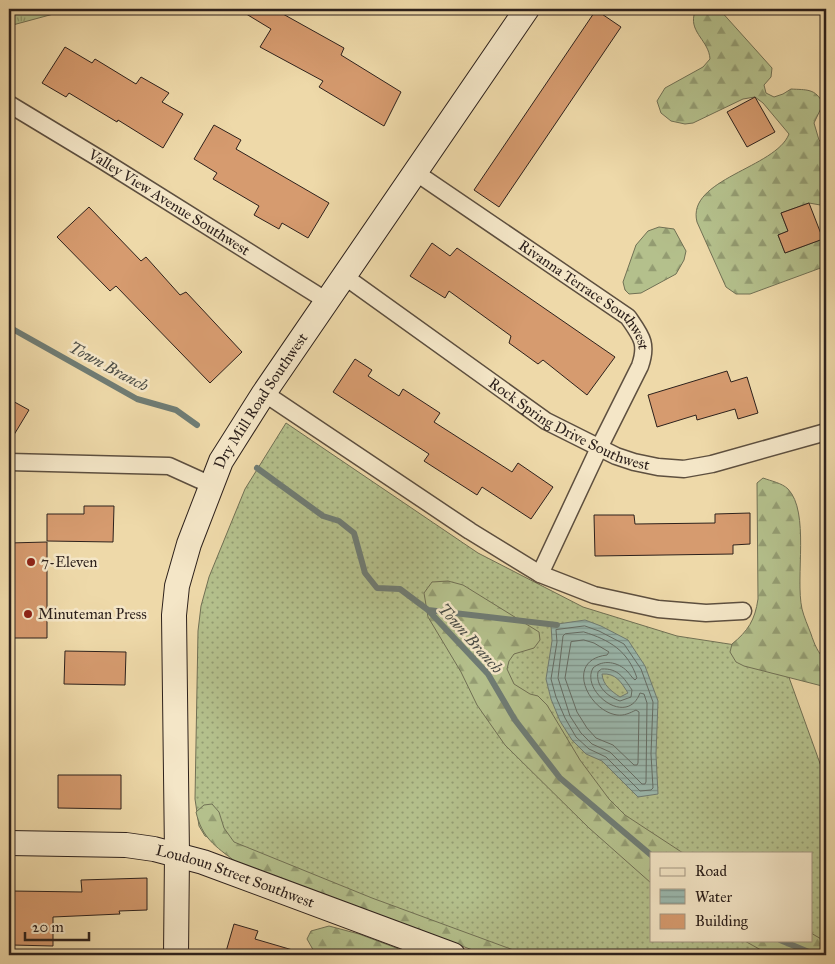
<svg xmlns="http://www.w3.org/2000/svg" width="835" height="964" viewBox="0 0 835 964" font-family="'IM FELL Great Primer',serif">
<style>
.grass{fill:url(#grass-dots);stroke:#707054;fill-rule:evenodd}
.forest{fill:url(#forest-firs);stroke:#707054}
.park{fill:url(#park-tufts);stroke:#707054}
.water{fill:url(#water-rules);stroke:#6f7c74;fill-rule:evenodd}
.lines{fill:none;stroke-linecap:round;stroke-linejoin:round}
.shore{stroke:#646d66;stroke-width:1}
.stream{stroke:#6f7c74;stroke-width:6}
.building{fill:#d69b6f;stroke:#2d211c}
.street-casing{stroke:#5d4f3f;stroke-width:19}
.secondary-casing{stroke:#2d211c;stroke-width:26}
.street{stroke:#f4e6c7;stroke-width:16}
.secondary{stroke:#f4e6c7;stroke-width:24}
.poi-dot{fill:#8f2418;stroke:#f4e6c7;stroke-width:2}
.labels{text-anchor:middle;stroke-width:5;stroke-linejoin:round;paint-order:stroke}
.street-label{font-size:15px;fill:#2d211c;stroke:#f4e6c7}
.poi-label{font-size:15px;fill:#2d211c;stroke:#f4e6c7;text-anchor:start}
.water-label{font-size:16px;font-style:italic;fill:#4e4f48;stroke:#f4e6c7}
</style>
<defs>
<pattern id="grass-dots" width="8" height="8" patternUnits="userSpaceOnUse" patternTransform="scale(1.25)"><rect width="8" height="8" fill="#b4c08c"/><path d="M2 2h.1M6 6h.1" fill="none" stroke="#939c72" stroke-width="1.8" stroke-linecap="round"/></pattern>
<pattern id="forest-firs" width="22" height="20" patternUnits="userSpaceOnUse" patternTransform="scale(1.25)"><rect width="22" height="20" fill="#b4c08c"/><path d="M5 1l3.5 6h-7zM16 11l3.5 6h-7z" fill="#939c72"/></pattern>
<pattern id="park-tufts" width="24" height="20" patternUnits="userSpaceOnUse" patternTransform="scale(1.25)"><rect width="24" height="20" fill="#b4c08c"/><path d="M3 7l-1-3M5 7V3M7 7l1-3M15 17l-1-3M17 17v-4M19 17l1-3" fill="none" stroke="#939c72"/></pattern>
<pattern id="water-rules" width="6" height="5" patternUnits="userSpaceOnUse" patternTransform="scale(1.25)"><rect width="6" height="5" fill="#9bb9af"/><path d="M0 2.5h6" fill="none" stroke="#7f968e"/></pattern>
</defs>
<rect width="100%" height="100%" fill="#eed9a9"/>
<filter id="stains"><feTurbulence type="fractalNoise" baseFrequency=".004" numOctaves="4"/><feColorMatrix values="0 0 0 0 .2 0 0 0 0 .09 0 0 0 0 .02 0 0 0 .5 -.17"/></filter>
<radialGradient id="worn" r=".72"><stop offset=".6" stop-color="#630" stop-opacity="0"/><stop offset="1" stop-color="#630" stop-opacity=".3"/></radialGradient>
<path class="grass" d="M286,423l192,130 105,54 94,29 91,14 14,8 44,122v175h-327l-294,-119 -6,-10 -4,-27 3,-168 3,-25 8,-29 36,-88zM651,853h160v87h-160z"/>
<path class="forest" d="M701,9h18l53,59 -1,9 -7,8 2,8 8,4 9,-3 8,-5c15,1 25,-1 32,15l-9,19 5,17 7,10v56l-17,-3 -28,10 7,18 -10,4 7,18 38,-14 3,1v26l-76,28h-14l-10,-7 -29,-65c-11,-43 79,-54 92,-88l-26,-31 -8,-6 -12,2 -50,24 -8,1 -14,-3 -10,-8 -4,-12 8,-13 38,-21 7,-8c-1,-18 -20,-26 -16,-44z
M659,227l15,2 12,22 -2,9 -8,14 -35,19 -12,1 -4,-4 -2,-8 13,-37 12,-14z
M763,478c8,3 19,5 25,11 22,23 7,88 14,120 2,8 6,17 9,25 3,9 7,20 15,26v27l-82,-21 -8,-4 -6,-10 2,-8c16,-13 23,-24 26,-45l-1,-116z
M448,581l15,4 76,47 1,8 -6,8 -20,6 -5,7 -2,8 7,15 16,10 8,2 9,9 33,55 29,39 16,16 58,38h-32v30l-62,-55 -84,-83 -28,-40 -16,-33 -33,-55 -4,-24 8,-11z
M212,804l7,8 5,16 10,14 138,56 155,57h-41l-250,-93c-21,-16 -34,-24 -40,-50l8,-7z
M329,926l30,8 56,21h-99l-9,-16 4,-8z
M811,933l15,9v13h-56l-27,-15h68z"/>
<path class="park" d="M9,9h63l-63,17z"/>
<path class="water" d="M585,620l16,6 27,14 17,26 13,35 -2,53 2,40 -20,3 -36,-36 -16,-7 -14,-14 -12,-19 -9,-22 -5,-20 6,-38 -1,-16zM602,674c14,-1 19,8 26,19l-8,4c-9,-6 -17,-12 -18,-23z"/>
<g class="lines">
<path class="shore" d="M585,626l14,5 25,13 17,25 12,33 -2,52 2,34 -2,2 -11,1 -34,-34 -17,-8 -13,-12 -11,-19 -9,-21 -5,-18 6,-37 -1,-12z
M584,632c26,8 44,19 53,46l-2,2c-3,-2 -5,-6 -8,-9 -9,-9 -24,-12 -34,-3 -13,23 34,60 47,25l4,1 3,9 -1,79 -1,2h-3l-32,-32 -18,-8 -11,-11 -11,-17 -12,-38 5,-42 2,-2z
M584,640l10,3 15,9 -2,3c-43,5 -19,56 10,60 7,1 13,-2 19,-5l3,2 -1,51 -1,2h-3l-21,-20 -17,-7 -9,-10 -10,-16 -12,-34 6,-36z
M602,669c16,-1 22,9 30,21l-1,7 -11,4c-12,-4 -25,-15 -22,-29z"/>
<path class="stream" d="M9,327l128,72 39,11 21,15
M257,468l66,48 16,5 15,12 11,40 12,15 23,1 28,21 60,64 27,46 45,58 91,77
M428,610l129,15
M780,940l36,15"/>
</g>
<path class="building" d="M238,9h36l70,39 -3,7 60,37 -17,34 -65,-39 4,-6 -63,-34 11,-18z
M596,10l25,17 -122,180 -25,-17z
M65,47l27,16 3,-4 41,25 5,-7 28,16 -7,9 21,12 -20,34 -45,-28 -1,2 -48,-29 -3,4 -24,-14z
M755,97l20,35 -28,15 -20,-35z
M214,125l27,15 -5,9 93,54 -21,35 -26,-15 -3,6 -25,-14 5,-9 -46,-27 4,-6 -23,-14z
M809,203l14,36 -38,14 -7,-18 10,-4 -7,-18z
M89,207l52,54 5,-4 34,38 6,-3 56,60 -32,31 -94,-97 -6,5 -53,-54z
M432,243l18,13 7,-8 158,109 -28,38 -44,-35 -5,4 -29,-21 2,-7 -62,-45 -4,7 -35,-22z
M355,359l17,11 -4,6 31,20 4,-7 37,24 -6,9 78,50 6,-9 35,24 -22,32 -49,-32 -5,8 -53,-34 5,-7 -96,-62z
M727,371l4,11 16,-5 11,36 -20,6 -3,-10 -38,11 -1,-5 -39,12 -9,-32z
M9,399l20,11 -20,33z
M84,506h30l-1,36 -66,-1v-27h37z
M750,513v31l-17,1v9l-138,2 -1,-41h40l1,9 80,-1v-9z
M47,542v96h-38v-95z
M65,651l61,1 -1,33 -61,-1z
M58,775h63v34l-63,-1z
M147,878v32l-28,1 1,3 -67,3v29l-41,-1v-54l70,1 -1,-12z
M234,924l24,7 -3,8 41,12 -1,4h-70z"/>
<g class="lines">
<g class="street-casing">
<g id="street">
<path id="s1" d="M9,104l96,58 222,139"/>
<path id="s2" d="M415,172l213,145c13,19 20,26 12,49l-41,82 -59,126"/>
<path id="s3" d="M344,276l202,145 70,35 18,6 24,5 26,2 28,-5 114,-32"/>
<path d="M264,393l206,138 70,43 54,21 64,14 48,4 37,-2"/>
<path d="M9,462l160,4 42,19"/>
</g>
</g>
<g class="secondary-casing">
<g id="secondary">
<path id="s4" d="M9,843l117,2 28,4 49,13 250,93"/>
<path id="s5" d="M176,955l1,-101 -3,-239 3,-29 12,-42 32,-83 43,-68 263,-384"/>
</g>
</g>
<use href="#street" class="street"/>
<use href="#secondary" class="secondary"/>
</g>
<g class="poi-dot">
<circle cx="31" cy="562" r="5"/>
<circle cx="28" cy="614" r="5"/>
</g>
<g class="labels">
<g class="street-label">
<text dy="5" stroke="none"><textPath href="#s1" startOffset="188">Valley View Avenue Southwest</textPath></text>
<text dy="5" stroke="none"><textPath href="#s2" startOffset="211">Rivanna Terrace Southwest</textPath></text>
<text dy="5" stroke="none"><textPath href="#s5" startOffset="574">Dry Mill Road Southwest</textPath></text>
<text dy="5" stroke="none"><textPath href="#s3" startOffset="271">Rock Spring Drive Southwest</textPath></text>
<text dy="5" stroke="none"><textPath href="#s4" startOffset="231">Loudoun Street Southwest</textPath></text>
</g>
<g class="poi-label">
<text x="41" y="567">7-Eleven</text>
<text x="38" y="619">Minuteman Press</text>
</g>
<g class="water-label">
<text transform="translate(109 366) rotate(28)" y="6">Town Branch</text>
<text transform="translate(471 638) rotate(48)" y="6">Town Branch</text>
</g>
</g>
<rect width="835" height="964" fill="none" stroke="#eed9a9" stroke-width="30"/>
<rect x="10" y="10" width="815" height="944" fill="none" stroke="#2d211c" stroke-width="2.5"/>
<rect x="15" y="15" width="805" height="934" fill="none" stroke="#2d211c"/>
<rect x="650" y="852" width="162" height="90" fill="#f4e6c7" stroke="#a49783"/>
<rect x="660" y="868" width="25" height="8" fill="#f4e6c7" stroke="#a49783"/>
<text x="695" y="876" font-size="15" fill="#2d211c">Road</text>
<rect x="660" y="889" width="25" height="15" fill="url(#water-rules)" stroke="#a49783"/>
<text x="695" y="902" font-size="15" fill="#2d211c">Water</text>
<rect x="660" y="914" width="25" height="15" fill="#d69b6f" stroke="#a49783"/>
<text x="695" y="926" font-size="15" fill="#2d211c">Building</text>
<path d="M25 932v8h64v-8" fill="none" stroke="#2d211c" stroke-width="2.5"/>
<text x="32" y="932" font-size="15" fill="#2d211c" stroke="#f4e6c7" stroke-width="4" paint-order="stroke">20 m</text>
<rect width="100%" height="100%" filter="url(#stains)"/>
<rect width="100%" height="100%" fill="url(#worn)"/>
</svg>
